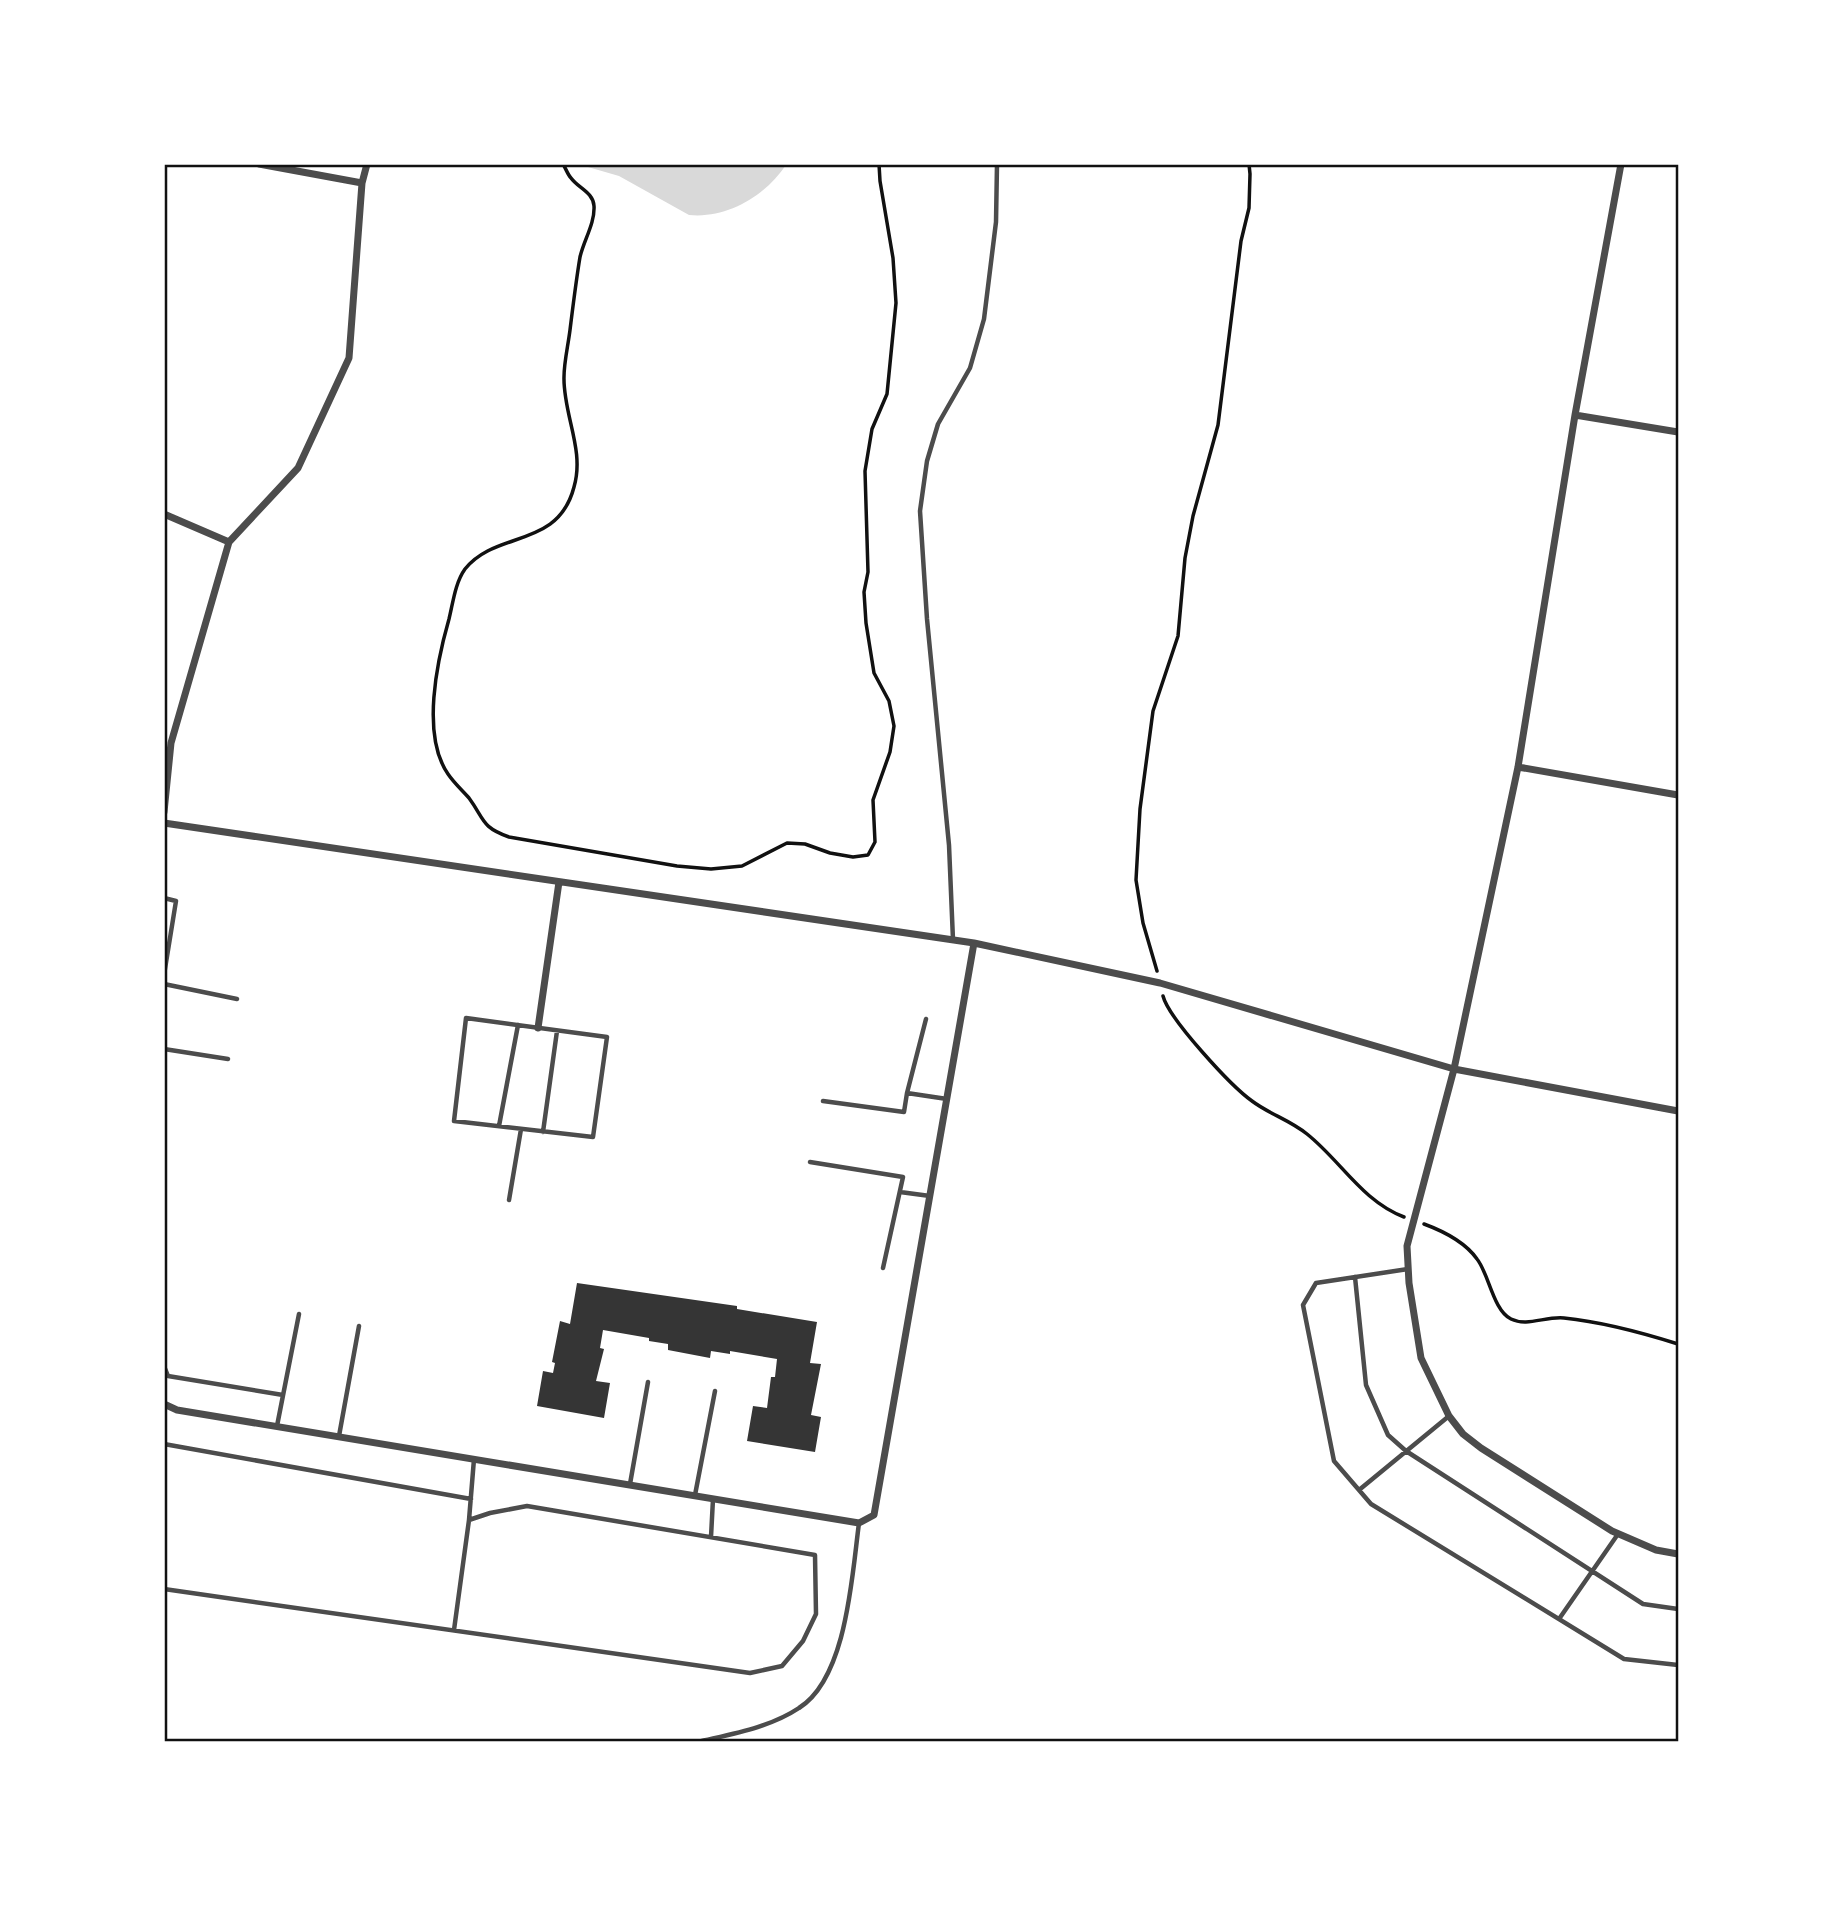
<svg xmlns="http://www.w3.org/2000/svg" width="1843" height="1906" viewBox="0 0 1843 1906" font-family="Commissioner,sans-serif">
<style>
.water{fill:#d9d9d9}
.building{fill:#353535}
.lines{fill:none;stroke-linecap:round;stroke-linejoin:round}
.path{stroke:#111;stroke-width:3.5}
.service{stroke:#4c4c4c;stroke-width:4.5}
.minor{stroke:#4c4c4c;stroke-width:7}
.neatline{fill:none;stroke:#111;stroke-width:2.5}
</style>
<rect width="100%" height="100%" fill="#fff"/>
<path class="water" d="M581,165h205c-21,31 -59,54 -97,50l-70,-39z"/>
<path class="building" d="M577,1283l160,23v3l80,13 -7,41 11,1 -10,51 10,2 -6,35 -68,-11 6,-35 14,2 4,-31h4l2,-18 -47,-8v3l-19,-3 -1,7 -42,-8v-6l-19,-3v-3l-46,-8 -3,18 4,1 -8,32 14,2 -6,35 -67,-12 6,-35 10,2 2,-10 -3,-1 8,-41 10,3z"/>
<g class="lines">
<path class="path" d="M563,164c3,5 5,11 8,14 7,10 22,14 23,28 1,17 -10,34 -14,51 -4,24 -7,49 -10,73 -2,16 -6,32 -6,47 -1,37 21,73 10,110 -16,62 -78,43 -109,82 -10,14 -12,34 -16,50 -12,42 -28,116 -1,155 6,9 14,16 21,24 16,22 12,29 40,39l168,29 34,3 31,-3 45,-23 18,1 25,9 23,4 15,-2 7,-13 -2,-42 17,-48 4,-26 -5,-25 -15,-28 -8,-50 -2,-31 4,-20 -3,-101 7,-42 15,-35 9,-91 -3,-45 -13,-77 -1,-17
M1157,971l-14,-48 -7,-43 4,-71 13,-98 25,-75 7,-78 8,-42 25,-91 23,-184 8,-33 1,-34 -1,-10
M1163,996c6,23 68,90 89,105 17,13 38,19 55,33 34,27 55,67 97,83
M1424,1224c19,7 41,18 53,35 12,15 16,51 34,60 16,8 35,-3 53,-1 39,4 76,14 114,26"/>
<path class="service" d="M164,898l12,3 -12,74
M953,940l-4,-95 -22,-226 -7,-108 7,-50 11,-37 32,-56 14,-49 12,-97 1,-58
M164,984l73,15
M466,1018l141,19 -14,100 -139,-16z
M926,1019l-19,74 40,6
M164,1049l64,10
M823,1101l81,11 3,-19
M499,1126l19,-101
M543,1132l14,-101
M810,1162l93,15 -20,91
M900,1192l30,4
M509,1200l12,-71
M1408,1269l-92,14 -13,22 31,156 37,43 253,155 54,6
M1355,1277l11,108 22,50 18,16 237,153 35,5
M164,1366l4,10 115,19
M277,1426l22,-112
M339,1436l20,-110
M164,1444l307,55
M630,1484l18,-102
M1359,1490l90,-74
M695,1495l20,-104
M469,1520l5,-61
M711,1537l2,-38
M164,1589l586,84 32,-7 21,-25 13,-27 -1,-59 -288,-49 -37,7 -21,7 -15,110
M1559,1619l59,-85
M697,1742c34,-8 72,-14 102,-34 48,-30 53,-133 60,-185"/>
<path class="minor" d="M259,164l103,19
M1621,164l-46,251 -57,352 -64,302 -47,177 2,37 12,75 28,58 14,18 18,14 131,83 44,19 22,4
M1575,415l103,17
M164,514l65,28
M1518,767l160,28
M164,812l7,-69 58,-201 69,-74 51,-110 13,-175 5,-19
M164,823l810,120 186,40 294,86 224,42
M538,1028l21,-146
M164,1404l13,6 682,113 15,-8 100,-572"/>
</g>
<rect width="1843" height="1906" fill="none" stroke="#ffffff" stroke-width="332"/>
<rect x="166" y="166" width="1511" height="1574" class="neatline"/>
</svg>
